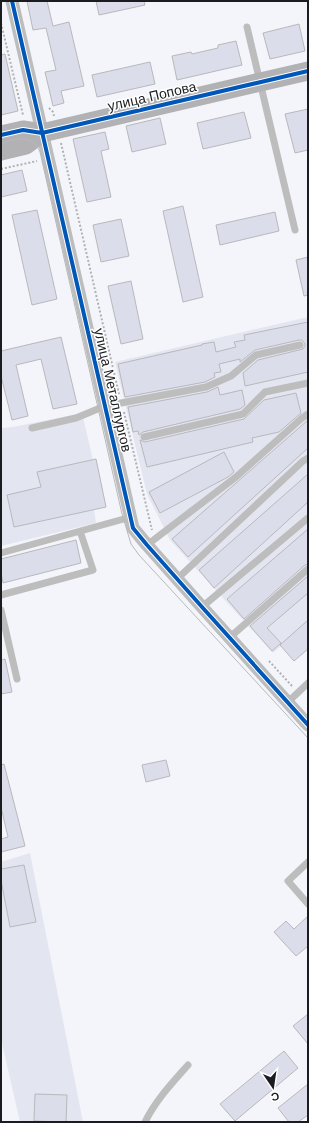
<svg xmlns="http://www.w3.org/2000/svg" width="309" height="1123" viewBox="0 0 309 1123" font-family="'DM Sans',sans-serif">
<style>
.built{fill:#e3e6f0}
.building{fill:#dbdeea;stroke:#b8b8bc}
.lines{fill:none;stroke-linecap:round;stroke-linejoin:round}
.path{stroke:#b0b1b3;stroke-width:2;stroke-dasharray:2 2;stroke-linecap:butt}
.lane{stroke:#bdbdbe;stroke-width:7}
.street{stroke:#bdbdbe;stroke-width:13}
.secondary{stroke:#b2b2b4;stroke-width:19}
.tram{stroke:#b8b9bb;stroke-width:1}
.cycleway-casing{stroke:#fff;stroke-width:6}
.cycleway{stroke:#0057b8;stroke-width:4}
.labels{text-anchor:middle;stroke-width:3;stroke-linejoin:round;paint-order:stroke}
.street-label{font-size:14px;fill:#1b1c1f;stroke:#fff}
</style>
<rect width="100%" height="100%" fill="#f4f5fa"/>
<path class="built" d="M308,317v305l-35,31 -103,-113 -23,-46 -32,-132z
M82,413l11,47 3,-1 10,48 -12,3 2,13 -95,23v-118l12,-1z
M30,853l53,269h-63l-19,-83v-177z"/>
<path class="building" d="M27,1h20l6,25 16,-4 15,64 -23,5 3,12 -11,3 -8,-34 11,-2 -10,-42 -13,2z
M96,1h48l1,4 -46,10z
M299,24l6,27 -35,8 -7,-26z
M236,41l6,24 -65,15 -5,-24 19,-4 1,2 26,-6v-3z
M5,54l13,57 -17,4v-60z
M150,62l5,22 -58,13 -5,-22z
M308,109v41l-13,3 -10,-39z
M244,112l7,26 -48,11 -6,-26z
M160,118l6,26 -34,8 -6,-26z
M105,132l4,17 -8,2 10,46 -24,5 -14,-63z
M22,170l5,21 -26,6v-22z
M183,206l20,91 -20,5 -20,-91z
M37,210l20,89 -25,6 -20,-90z
M275,212l4,19 -59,14 -4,-20z
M121,219l8,37 -28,6 -8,-37z
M308,257v38l-4,1 -8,-36z
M131,281l12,58 -22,5 -13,-58z
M308,322v50l-63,14 -2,-13 15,-13 45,-11 2,-3v-2l-3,-4h-3l-44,10 -15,12v-3l-21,5 2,8 -7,1 1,4 -10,5 -80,15 -7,-33 84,-19v-1l12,-2 2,10 20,-5 -2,-5 11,-2 -1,-5z
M61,337l16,67 -24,5 -12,-50 -25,6 12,51 -16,4 -11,-44v-25z
M218,387l2,8 22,-5 3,15 -5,4 -97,23 -4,3 -1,-4 -5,1 -5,-25 79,-15z
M296,393l5,20 -22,19 -27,6 1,4 -106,25 -7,-27 5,2 99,-23 20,-19z
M308,420v28l-120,109 -16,-18z
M224,452l10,20 -6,5 -68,36 -11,-21z
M96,459l10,48 -92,20 -7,-32 34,-8 -4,-15z
M308,474v28l-94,86 -15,-18z
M308,529v35l-3,1 -61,54 -17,-20z
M76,540l5,23 -78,20 -2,-10v-14z
M308,576v17l-41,35 14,15 -9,8 -22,-25z
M308,620v29l-14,12 -14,-16z
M5,659l7,33 -11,2v-34z
M166,760l4,16 -24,6 -4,-17z
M4,764l21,82 -24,6v-13l7,-2 -7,-30v-42z
M24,865l12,57 -26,5 -9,-47v-11z
M308,916v30l-12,10 -22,-24 12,-11 8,8z
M308,1014v30l-15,-18z
M284,1051l14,17 -63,53 -15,-17z
M308,1084v31l-10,7h-9l-11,-14z
M35,1094l32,1 -1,27 -32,-1z"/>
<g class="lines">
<path class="path" d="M1,23l22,92
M49,108l4,4 1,4
M61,143l58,251
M1,169l36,-8
M124,412l28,118
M269,661l23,25"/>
<path class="lane" d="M247,27l48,203
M32,428l44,-10 29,-12 101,-19 25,-11 25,-21 44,-10
M144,437l99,-23 22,-22 43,-9
M147,545l89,-68 66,-59 6,-4
M1,553l130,-36
M177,579l126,-118 5,-3
M1,595l92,-25 -13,-39
M202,607l106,-89
M1,610l16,69
M229,638l79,-69
M288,702l20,-19
M308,862l-20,19 20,23
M145,1122c11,-22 27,-39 43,-57"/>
<path class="street" d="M12,1l121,527 14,17 55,62 106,118"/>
<path class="secondary" d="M1,135l22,-5 19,3 266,-62
M1,151l25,-6 16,-12"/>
<path class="tram" d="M1,143c17,-4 31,-10 39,9l82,362 9,30 8,11 169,183"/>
<g class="cycleway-casing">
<path id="cycleway" d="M12,1l121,527 14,17 55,62 106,118
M1,135l22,-5 19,3 266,-62"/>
</g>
<use href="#cycleway" class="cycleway"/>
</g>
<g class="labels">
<g class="street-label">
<text transform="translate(152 96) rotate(-13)" y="5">улица Попова</text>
<text transform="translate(113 390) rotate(77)" y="5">улица Металлургов</text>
</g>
</g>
<rect width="309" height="1123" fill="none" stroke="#1b1c1f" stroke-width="4"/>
<g transform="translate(273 1087) rotate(167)" stroke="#ffffff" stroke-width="3" paint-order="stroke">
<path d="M0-3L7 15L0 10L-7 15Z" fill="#1b1c1f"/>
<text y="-6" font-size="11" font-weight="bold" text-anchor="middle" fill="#1b1c1f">С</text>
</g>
</svg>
